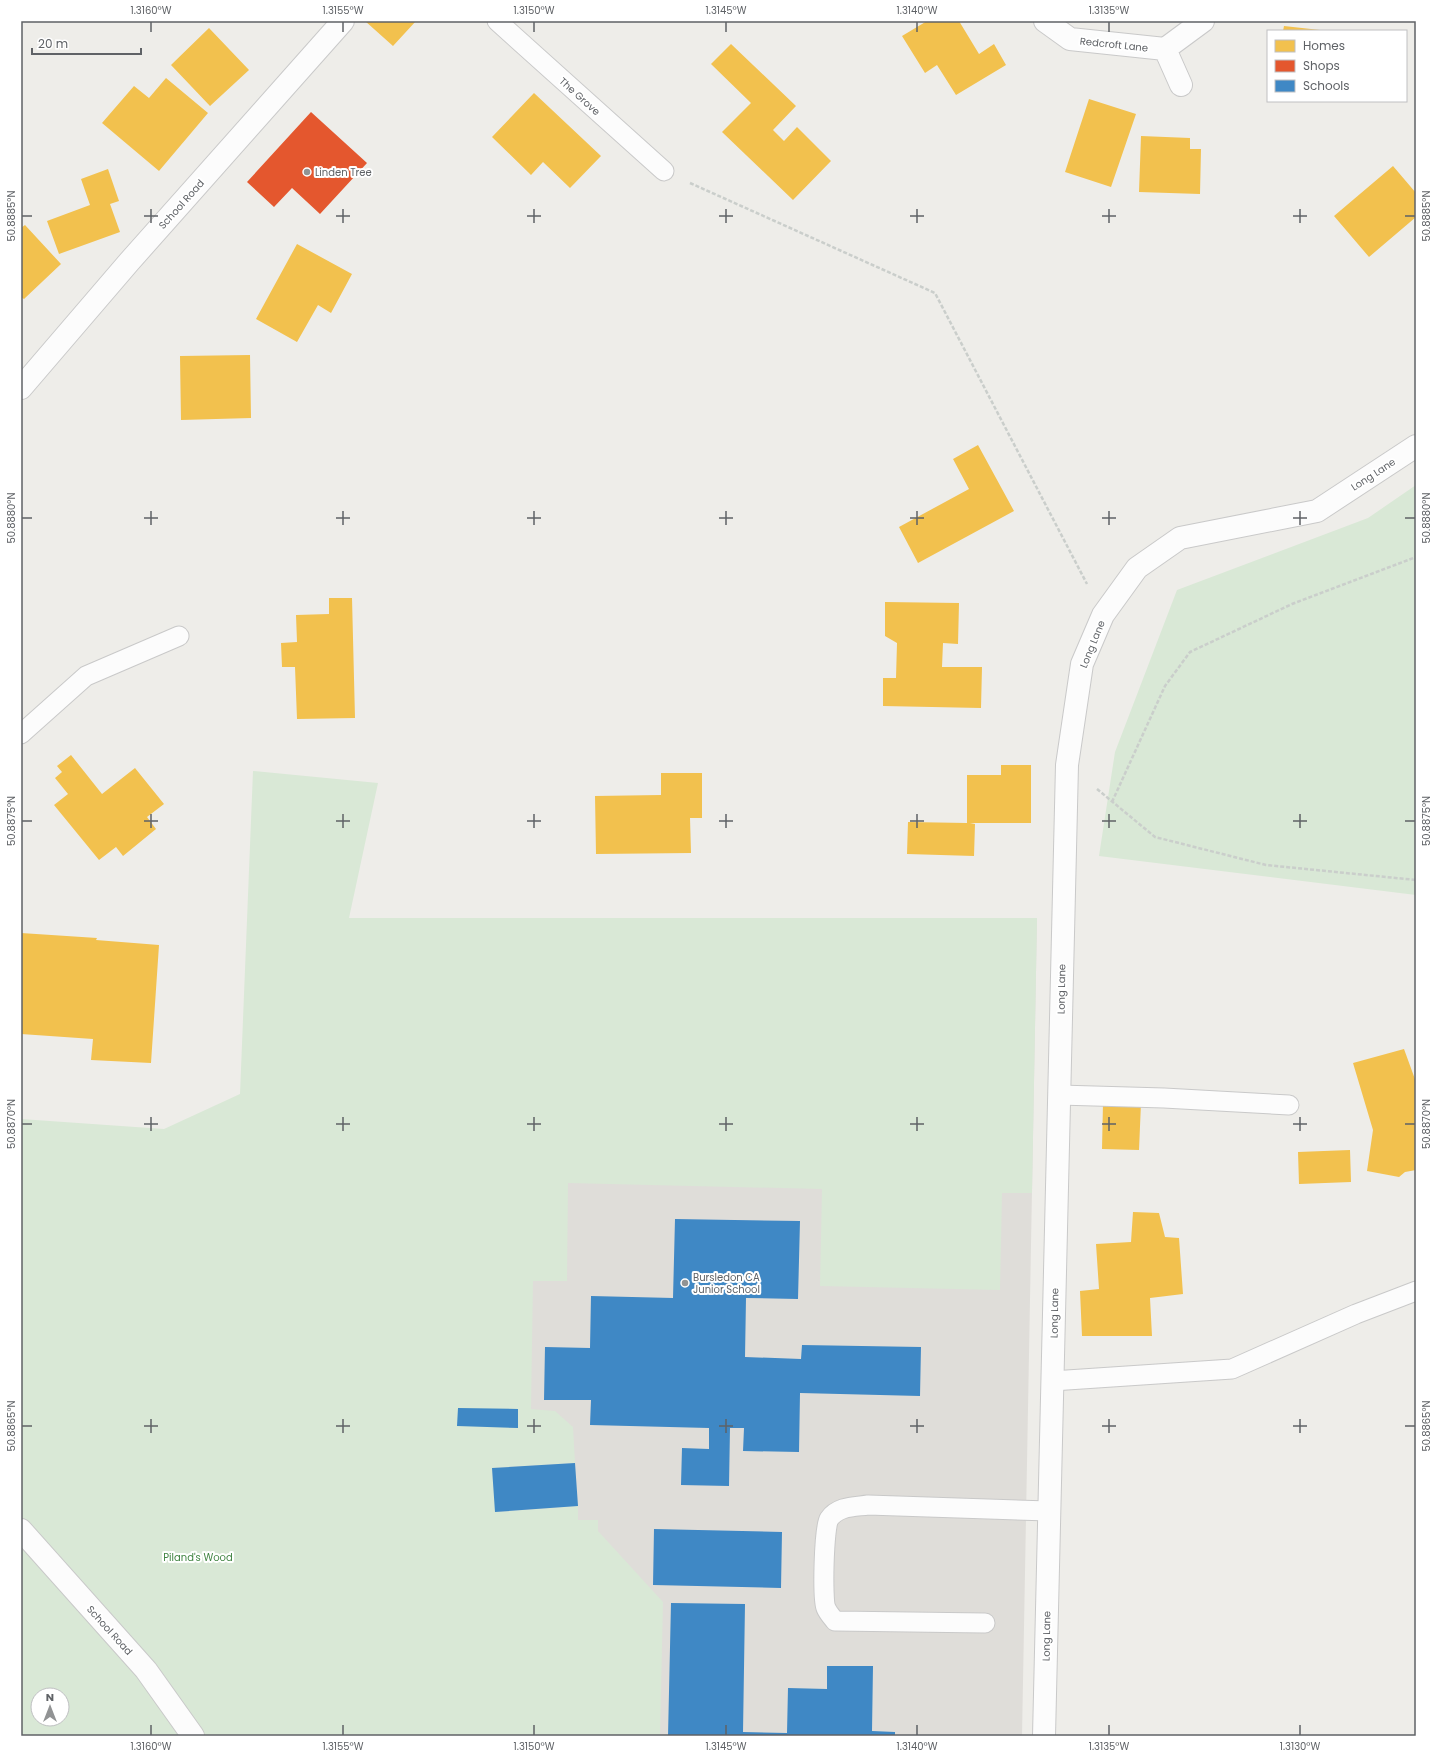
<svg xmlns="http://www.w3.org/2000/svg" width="1437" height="1757" viewBox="0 0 1437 1757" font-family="Poppins,sans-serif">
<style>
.education{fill:#dfddd9}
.green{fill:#d9e8d6;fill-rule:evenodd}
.homes{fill:#f2c14e}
.shops{fill:#e4572e}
.schools{fill:#3f88c5}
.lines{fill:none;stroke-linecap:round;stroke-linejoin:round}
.service-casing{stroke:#c9c9c9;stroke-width:21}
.minor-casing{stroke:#c9c9c9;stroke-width:24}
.path{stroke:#cacecb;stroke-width:2.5;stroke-dasharray:4 2;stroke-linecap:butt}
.service{stroke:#fcfcfc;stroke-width:19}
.minor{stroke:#fcfcfc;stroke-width:22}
.ticks{fill:none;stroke:#5f6266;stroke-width:1.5}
.poi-dot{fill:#919394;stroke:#fff;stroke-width:1.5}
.labels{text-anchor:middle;stroke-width:4;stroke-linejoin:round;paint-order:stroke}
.street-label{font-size:10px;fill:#5f6266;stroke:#fff}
.poi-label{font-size:10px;fill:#5f6266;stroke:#fff;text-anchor:start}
.park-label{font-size:10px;fill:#408442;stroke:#fff}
.neatline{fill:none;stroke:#5f6266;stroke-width:1.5}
.ticks-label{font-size:10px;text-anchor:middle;fill:#5f6266}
</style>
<rect width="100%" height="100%" fill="#eeede9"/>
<path class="education" d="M349,918h688l-15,818h-644z"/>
<path class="green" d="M1416,485v410l-317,-39 16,-104 62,-162 191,-72z
M253,771l125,12 -29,135h688l-5,275h-30l-2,97 -180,-4 2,-97 -254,-6 -1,98h-34l-2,128 24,2 18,16 2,36 -83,5 4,44 82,-6v14h20v11l65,71 -3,134h-639v-617l143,10 76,-35zM38,1695h24v24h-24z"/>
<path class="homes" d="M365,21h51l-23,25z
M927,21h32l20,33 15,-10 12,21 -50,30 -19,-30 -12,8 -23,-37z
M1284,26l36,4v1h-37z
M209,28l40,42 -39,36 -39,-41z
M731,44l65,62 -23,24 11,11 13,-14 34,34 -38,39 -71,-68 29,-29 -40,-39z
M166,78l42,35 -49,58 -57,-48 32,-37 15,12z
M534,93l67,63 -31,32 -27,-26 -12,13 -39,-38z
M1089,99l47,15 -25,73 -46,-15z
M1141,136l49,2v11h11l-1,45 -61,-2z
M1393,166l23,27v24l-47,40 -35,-41z
M108,169l11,32 -9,3 10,28 -61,22 -12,-33 43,-16 -9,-26z
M25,225l36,39 -37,35 -3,-2v-69z
M297,244l55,30 -21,39 -13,-8 -21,37 -41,-23z
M250,355l1,63 -70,2 -1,-64z
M978,445l36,66 -96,52 -19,-36 70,-38 -16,-30z
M329,598h23l3,120 -58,1 -2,-52h-13l-1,-24 16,-1 -1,-27 33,-1z
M885,602l74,1 -1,41 -15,-1 -1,24h40l-1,41 -98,-2v-28h13l1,-35 -12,-7z
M71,755l31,39 33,-26 29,36 -17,13 9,12 -33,27 -7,-9 -17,13 -45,-55 14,-11 -13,-16 7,-6 -5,-6z
M1001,765h30v58h-61l5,1 -1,32 -67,-2 1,-32 59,1v-48h34z
M661,773h41v45h-12l1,35 -95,1 -1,-58 66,-1z
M21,933l76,5 -1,2 63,5 -8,118 -60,-3 2,-21 -72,-5z
M1404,1049l12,33v88l-11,2 -6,5 -32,-6 6,-41 -20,-67z
M1103,1103h38l-2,47 -37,-1z
M1350,1150l1,32 -52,2 -1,-32z
M1133,1212l26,1 6,24 14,1 4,56 -33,4 2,38h-70l-2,-45 19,-2 -3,-45 35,-2z"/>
<path class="shops" d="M311,112l56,51 -47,51 -28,-26 -18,19 -27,-25z"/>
<path class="schools" d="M675,1219l125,2 -2,78 -52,-1 -1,59 56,2 1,-14 119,2 -1,49 -120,-3 -1,59 -56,-1 1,-23h-14l-1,58 -48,-1 1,-37 27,1v-21l-119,-3 1,-25h-47l1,-53 45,1 1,-52 82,2z
M458,1408l60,1v19l-61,-2z
M575,1463l3,43 -83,6 -3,-44z
M654,1529l128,3 -1,56 -128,-3z
M671,1603l74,1 -2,128 44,1 1,-45 39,1v-23h46l-1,65 23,1v4h-227z"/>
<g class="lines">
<g class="service-casing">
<path id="service" d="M497,21l167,150
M21,734l65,-58 93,-40
M1059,1095l105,3 125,7
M1052,1381l180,-12 124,-55 60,-23
M985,1623l-150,-2c-3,-4 -7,-8 -9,-13 -4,-8 -2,-82 3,-89 9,-13 25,-12 39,-14l181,6"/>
</g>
<g class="minor-casing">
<path id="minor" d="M1045,21l25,18 95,10 38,-28
M1165,49l16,36
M21,388l108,-126 214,-241
M21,1530l125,140 47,66
M1044,1736l23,-971 15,-101 21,-49 34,-47 43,-30 137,-27 99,-65"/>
</g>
<path class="path" d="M690,183l245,110 152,291
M1097,789l58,48 111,28 150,15
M1112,802l53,-116 25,-34 102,-48 124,-47"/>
<use href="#service" class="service"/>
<use href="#minor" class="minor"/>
</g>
<path class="ticks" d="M151,22v10M343,22v10M534,22v10M726,22v10M917,22v10M1109,22v10M151,209v14M343,209v14M534,209v14M726,209v14M917,209v14M1109,209v14M1300,209v14M22,216h10M144,216h14M336,216h14M527,216h14M719,216h14M910,216h14M1102,216h14M1293,216h14M1405,216h10M151,511v14M343,511v14M534,511v14M726,511v14M917,511v14M1109,511v14M1300,511v14M22,518h10M144,518h14M336,518h14M527,518h14M719,518h14M910,518h14M1102,518h14M1293,518h14M1405,518h10M151,814v14M343,814v14M534,814v14M726,814v14M917,814v14M1109,814v14M1300,814v14M22,821h10M144,821h14M336,821h14M527,821h14M719,821h14M910,821h14M1102,821h14M1293,821h14M1405,821h10M151,1117v14M343,1117v14M534,1117v14M726,1117v14M917,1117v14M1109,1117v14M1300,1117v14M22,1124h10M144,1124h14M336,1124h14M527,1124h14M719,1124h14M910,1124h14M1102,1124h14M1293,1124h14M1405,1124h10M151,1419v14M343,1419v14M534,1419v14M726,1419v14M917,1419v14M1109,1419v14M1300,1419v14M22,1426h10M144,1426h14M336,1426h14M527,1426h14M719,1426h14M910,1426h14M1102,1426h14M1293,1426h14M1405,1426h10M151,1725v10M343,1725v10M534,1725v10M726,1725v10M917,1725v10M1109,1725v10M1300,1725v10"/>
<g class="poi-dot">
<circle cx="307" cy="172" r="4"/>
<circle cx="685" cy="1283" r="4"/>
</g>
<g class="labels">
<g class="street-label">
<text transform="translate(1114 44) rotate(6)" y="4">Redcroft Lane</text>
<text transform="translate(580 96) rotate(42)" y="4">The Grove</text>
<text transform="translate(181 204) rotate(-48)" y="4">School Road</text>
<text transform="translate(1373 474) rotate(-33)" y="4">Long Lane</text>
<text transform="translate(1092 644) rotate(-68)" y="4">Long Lane</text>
<text transform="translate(1061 989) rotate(-89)" y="4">Long Lane</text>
<text transform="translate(1054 1313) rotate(-89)" y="4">Long Lane</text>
<text transform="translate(110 1630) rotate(48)" y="4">School Road</text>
<text transform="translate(1046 1636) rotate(-89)" y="4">Long Lane</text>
</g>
<g class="poi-label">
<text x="315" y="176">Linden Tree</text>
<text x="693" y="1281">Bursledon CA<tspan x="693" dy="12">Junior School</tspan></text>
</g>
<g class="park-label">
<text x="198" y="1561">Piland's Wood</text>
</g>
</g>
<rect width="1437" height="1757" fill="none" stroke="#ffffff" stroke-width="44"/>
<rect x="1267" y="30" width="140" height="72" fill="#ffffff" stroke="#bfc0c2"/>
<rect x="1275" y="40" width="20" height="12" fill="#f2c14e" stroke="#bfc0c2"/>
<text x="1303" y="50" font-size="12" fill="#5f6266">Homes</text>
<rect x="1275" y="60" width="20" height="12" fill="#e4572e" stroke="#bfc0c2"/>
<text x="1303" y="70" font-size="12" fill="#5f6266">Shops</text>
<rect x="1275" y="80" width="20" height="12" fill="#3f88c5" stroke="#bfc0c2"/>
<text x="1303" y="90" font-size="12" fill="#5f6266">Schools</text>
<g transform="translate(50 1707)"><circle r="19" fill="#ffffff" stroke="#bfc0c2"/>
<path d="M0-3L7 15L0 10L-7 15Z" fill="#919394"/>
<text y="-6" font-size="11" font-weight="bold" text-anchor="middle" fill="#5f6266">N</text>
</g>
<path d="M32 48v6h109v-6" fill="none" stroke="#5f6266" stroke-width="2"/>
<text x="38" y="48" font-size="12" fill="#5f6266" stroke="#ffffff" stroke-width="3" paint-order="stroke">20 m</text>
<rect x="22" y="22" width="1393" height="1713" class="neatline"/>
<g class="ticks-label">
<text x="151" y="14">1.3160°W</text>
<text x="343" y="14">1.3155°W</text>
<text x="534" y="14">1.3150°W</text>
<text x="726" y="14">1.3145°W</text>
<text x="917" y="14">1.3140°W</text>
<text x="1109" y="14">1.3135°W</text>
<text transform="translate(11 216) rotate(-90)" y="4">50.8885°N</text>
<text transform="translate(1426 216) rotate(-90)" y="4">50.8885°N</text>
<text transform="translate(11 518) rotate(-90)" y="4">50.8880°N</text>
<text transform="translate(1426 518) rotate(-90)" y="4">50.8880°N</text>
<text transform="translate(11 821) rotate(-90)" y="4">50.8875°N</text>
<text transform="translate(1426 821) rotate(-90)" y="4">50.8875°N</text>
<text transform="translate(11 1124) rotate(-90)" y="4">50.8870°N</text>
<text transform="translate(1426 1124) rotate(-90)" y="4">50.8870°N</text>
<text transform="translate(11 1426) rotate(-90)" y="4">50.8865°N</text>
<text transform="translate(1426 1426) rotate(-90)" y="4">50.8865°N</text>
<text x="151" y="1750">1.3160°W</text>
<text x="343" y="1750">1.3155°W</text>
<text x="534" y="1750">1.3150°W</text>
<text x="726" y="1750">1.3145°W</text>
<text x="917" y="1750">1.3140°W</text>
<text x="1109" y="1750">1.3135°W</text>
<text x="1300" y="1750">1.3130°W</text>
</g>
</svg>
